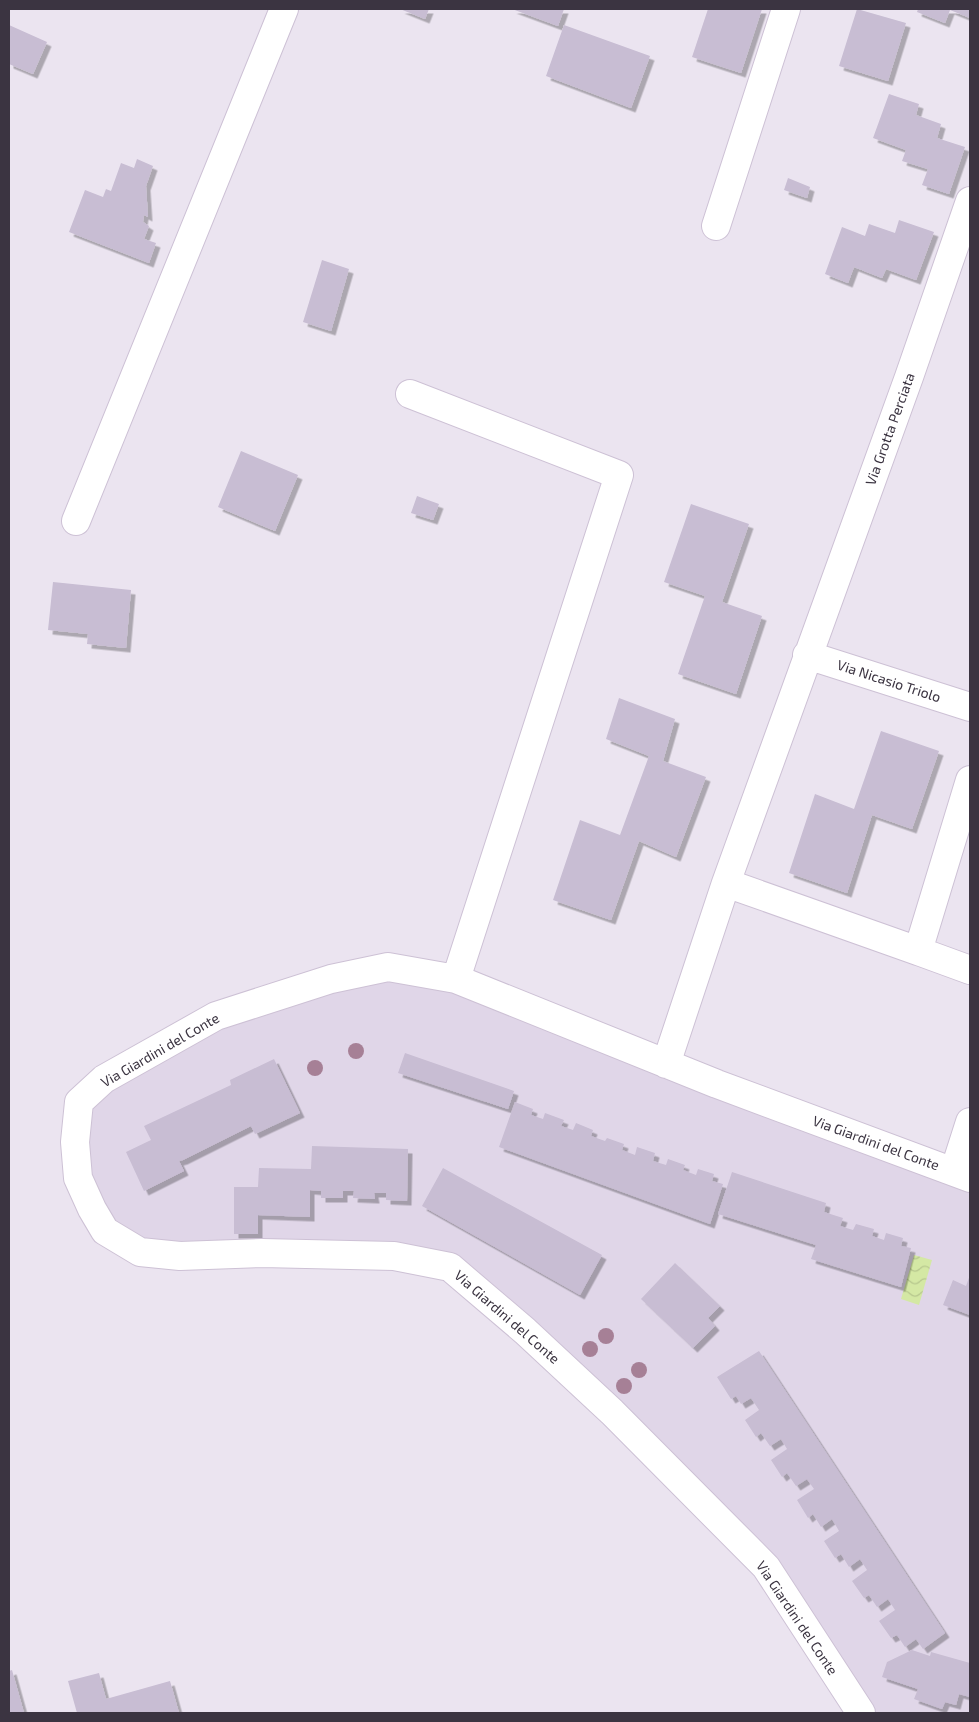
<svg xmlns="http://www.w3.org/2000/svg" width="979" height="1722" viewBox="0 0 979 1722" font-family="'Exo 2',sans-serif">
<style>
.residential{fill:#e0d6e8}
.water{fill:url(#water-waves)}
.building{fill:#c8bdd3;filter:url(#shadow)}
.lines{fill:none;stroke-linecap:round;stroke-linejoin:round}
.minor-casing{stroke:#cdc1d5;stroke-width:30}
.minor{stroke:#fff;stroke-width:28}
.tree{fill:#a68096}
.labels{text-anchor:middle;stroke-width:5;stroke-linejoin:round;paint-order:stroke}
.street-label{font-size:14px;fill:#3b3441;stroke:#fff}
</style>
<defs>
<pattern id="water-waves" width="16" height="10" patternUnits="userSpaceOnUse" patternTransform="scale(1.25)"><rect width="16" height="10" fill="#d4e8a4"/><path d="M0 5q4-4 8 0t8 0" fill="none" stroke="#b7c88e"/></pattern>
<filter id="shadow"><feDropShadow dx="4.5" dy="4.5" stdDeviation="0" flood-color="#0004"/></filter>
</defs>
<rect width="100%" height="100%" fill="#ebe4f0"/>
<path class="residential" d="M388,967l582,211v535h-109l-95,-146 -316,-300 -270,-11 -75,-25 -30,-89 4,-40 137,-86z"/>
<path class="water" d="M914,1255l18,5 -13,45 -18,-6z"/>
<path class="building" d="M400,9h29l-4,10z
M512,9h52l-6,17z
M708,9h54l-21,64 -49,-16z
M857,9l49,14 -18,58 -49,-15z
M918,9h52v9l-20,-8 -5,13 -28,-11z
M9,25l38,17 -14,32 -24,-10z
M564,25l86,31 -19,52 -85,-32z
M889,94l30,10 -3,11 25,9 -4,14 28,9 -16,47 -27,-9 6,-16 -26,-8 4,-11 -33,-12z
M137,159l16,7 -7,20 2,31 -4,-2 -1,7 6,4 -5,13 12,4 -7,20 -80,-31 16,-42 18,7 3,-8 5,2 10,-28 13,5z
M788,178l22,9 -3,11 -23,-8z
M899,220l35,12 -18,48 -30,-11 -4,9 -28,-11 -6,16 -23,-9 17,-47 23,9 4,-12 26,9z
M322,260l27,9 -18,62 -28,-9z
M241,451l57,24 -23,56 -57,-24z
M417,496l22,8 -6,16 -22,-7z
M691,504l58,20 -27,78 40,14 -26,78 -58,-20 27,-78 -41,-14z
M53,582l78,8 -5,58 -39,-4 1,-10 -40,-4z
M619,698l56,21 -12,42 43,16 -30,80 -37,-16 -28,79 -58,-20 27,-80 40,15 29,-79 -43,-17z
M881,731l58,20 -27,78 -40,-14 -25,78 -58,-20 26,-79 39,15z
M405,1053l109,38 -6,18 -110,-36z
M274,1059l26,54 -45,21 -4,-8 -68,34 -4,1 5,10 -40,20 -18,-39 25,-12 -7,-14 87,-41 -1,-5z
M515,1102l18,7 -2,6 12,4 2,-6 19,7 -3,6 12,4 3,-7 17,7 -2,6 14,5 2,-3 17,6 -2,6 13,5 2,-8 18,6 -2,8 13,4 2,-6 17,6 -2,5 13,5 2,-6 16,5 -2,7 11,3 -13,40 -211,-77z
M312,1146l96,3 -1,52 -21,-1v-7h-12l1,6 -22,-1 1,-7h-11v7h-22v-7l-11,-1v27l-52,-2v19h-24v-47h24l1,-19 52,1z
M443,1168l159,87 -22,40 -158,-89z
M732,1172l94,31 -2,9 19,6 -3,8 13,4 3,-6 18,5 -2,7 12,4 2,-7 17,5 -2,8 10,2 -10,39 -90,-28 5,-14 -98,-31z
M675,1263l45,43 -12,12 7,8 -22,22 -52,-49z
M970,1275v40l-27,-10 10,-25 13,6z
M759,1351l186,282 -22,16 -7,-10 -11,8 -8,-12 -6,3 -12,-17 16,-11 -7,-11 -11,8 -8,-12 -5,3 -12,-17 15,-11 -7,-11 -11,8 -8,-13 -6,4 -11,-17 15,-10 -7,-12 -11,8 -8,-13 -5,4 -11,-18 17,-11 -7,-10 -11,7 -9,-13 -5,4 -11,-17 16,-11 -6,-10 -11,7 -9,-13 -5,4 -11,-17 14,-10 -8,-12 -10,6 -5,-8 -5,3 -14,-22z
M912,1650l18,6 1,-4 39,11v34l-11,-3 -3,11 -11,-3 -3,7 -28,-10 4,-10 -36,-12 5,-15z
M12,1670l12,43h-15v-42z
M99,1673l7,26 64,-18 9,32h-102l-9,-32z"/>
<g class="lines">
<g class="minor-casing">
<path id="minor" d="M716,226l70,-217
M410,394l209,81 -163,504
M76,521l208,-512
M807,655l163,52
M726,883l192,68 52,-171
M918,951l52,19
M666,1064l60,-181 183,-506 61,-176
M954,1172l16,-50
M861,1713l-95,-146 -154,-155 -87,-81 -75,-64 -56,-11 -132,-3 -82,3 -40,-4 -35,-21 -13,-22 -14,-31 -3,-36 4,-40 25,-23 112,-63 115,-37 57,-12 68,12 261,105 253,94"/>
</g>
<use href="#minor" class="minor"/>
</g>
<g class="tree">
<circle cx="356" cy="1051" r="8"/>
<circle cx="315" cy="1068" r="8"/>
<circle cx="606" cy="1336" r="8"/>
<circle cx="590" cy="1349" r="8"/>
<circle cx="639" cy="1370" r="8"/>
<circle cx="624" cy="1386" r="8"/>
</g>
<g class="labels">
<g class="street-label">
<text transform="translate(890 429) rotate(-70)" y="5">Via Grotta Perciata</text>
<text transform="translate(889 681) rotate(18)" y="5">Via Nicasio Triolo</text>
<text transform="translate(160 1050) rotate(-30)" y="5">Via Giardini del Conte</text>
<text transform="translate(876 1143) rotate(20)" y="5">Via Giardini del Conte</text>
<text transform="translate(507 1317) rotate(41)" y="5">Via Giardini del Conte</text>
<text transform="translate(797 1618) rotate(56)" y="5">Via Giardini del Conte</text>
</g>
</g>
<rect width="979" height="1722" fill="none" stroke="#3b3441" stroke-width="20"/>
</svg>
